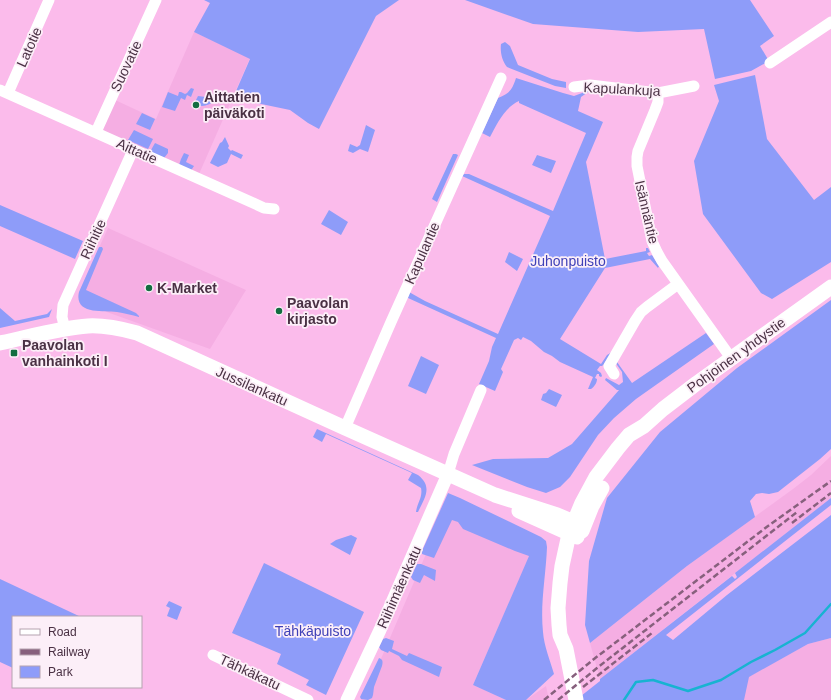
<svg xmlns="http://www.w3.org/2000/svg" width="831" height="700" viewBox="0 0 831 700" font-family="Helvetica,sans-serif">
<style>
.built{fill:#f5aee3}
.green{fill:#8e9cf9}
.lines{fill:none;stroke-linecap:round;stroke-linejoin:round}
.stream{stroke:#17b3d1;stroke-width:2.5}
.minor{stroke:#fff;stroke-width:11}
.tertiary{stroke:#fff;stroke-width:13}
.secondary{stroke:#fff;stroke-width:15}
.rail{stroke:#87607d;stroke-width:2.5;stroke-dasharray:6 3;stroke-linecap:butt}
.poi-dot{fill:#126d41;stroke:#fceff8;stroke-width:1.5}
.labels{text-anchor:middle;stroke-width:3.5;stroke-linejoin:round;paint-order:stroke}
.street-label{font-size:14px;fill:#4a3144;stroke:#fceff8}
.poi-label{font-size:14px;font-weight:bold;fill:#4a3144;stroke:#fceff8;text-anchor:start}
.park-label{font-size:14px;fill:#3f40b7;stroke:#fceff8}
</style>
<rect width="100%" height="100%" fill="#fbbbeb"/>
<path class="built" d="M194,32l56,26 -51,116 -93,-41 -3,-4 12,-29 41,19z
M108,228l138,62 -36,59 -106,-38 -17,-2 -6,-4 -2,-4 -1,-5 1,-4z
M831,456v42l-231,181 -10,-36 97,-77 106,-77 18,-14z
M445,510l87,40 -59,135 33,15h-145l10,-18 55,-128z
M831,638v62h-92l9,-23 60,-33z
M546,686l3,14h-23z"/>
<path class="green" d="M204,0h195l-23,16 -57,113 -11,-6 -18,-13 -57,-12 17,-39 -56,-27 16,-29z
M465,0h285l24,36 -14,10 9,15 -18,10 -36,8 -11,-50 -66,3 -105,-8z
M505,42l5,4 8,19 34,14 14,3v6l-11,-2 -48,-19c-5,-6 -7,-15 -6,-23z
M755,75l12,64 47,61 17,-13v75l-59,37 -11,-6 -58,-79 -9,-53 25,-60 -5,-16z
M516,78l47,15 11,3 8,-3 6,-4 3,1 -10,7 -3,14 25,11 -17,40 19,97 41,-8v-3h2l2,4 -3,1 2,3 3,-1 7,11 -1,2 -8,-9 -45,9 -45,71 41,25 6,-9 5,-3 -8,12 -2,2h-2l-3,4 4,3 1,3 -1,1 -2,-1v-2h-2l-2,4 2,1c0,4 -3,8 -6,10h-3l5,-12 -33,-15 -8,-6 -8,-4 -13,-11 -8,-4 -2,3 -3,-2 -4,2 -13,29 2,3 -8,19 -16,-7 10,-23 3,-14 4,-9 -88,-40 1,-6 16,9 73,33 52,-118 -88,-40 2,-2h5l84,37 33,-78 -67,-30v-2c-15,7 -22,23 -29,36l-8,-4 16,-35c12,-5 14,-8 18,-20z
M191,88l3,1 -3,8 -4,-2 -2,5 -4,-2 -6,13 -13,-4 6,-15 10,4 1,-4h2l4,2 2,-1z
M198,96l16,2h2v3c-9,4 -12,7 -22,3z
M142,113l13,6 -5,11 -14,-6z
M366,125l9,5 -7,22 -8,-3 -7,4 -5,-2 2,-7 7,3 3,-2z
M134,130l19,9 -5,10 -20,-9z
M225,137l4,9 -1,2 3,3 1,-1 11,5 -2,4 -10,-5 -4,9 -9,4 -8,-4 10,-20 2,-1z
M155,143l13,6v4l-4,5 -16,-7 3,-1z
M184,153l5,2 -3,7 8,4 -2,3 -1,1 -12,-5 2,-6z
M453,154h3l2,1 -21,47 -5,-3z
M537,155l19,6 -5,12 -19,-8z
M0,205l83,36 -8,18 -75,-33z
M329,210l19,12 -7,13 -20,-11z
M99,247h3l1,2 -17,41 50,23 3,3v1c-7,-2 -15,-4 -22,-5 -14,-2 -43,3 -38,-20z
M509,252l14,7 -6,12 -12,-9z
M831,300v149l-11,10 -42,33 -9,2 -7,-1 -6,1 -6,7 5,16 -68,49 -97,77 -5,-18 4,-64 18,-63 53,-66 77,-64z
M0,308l15,13 32,-7 5,-5 -3,8 -49,11z
M706,333l8,11 -78,55 -22,19 -16,17 -28,42 -10,10 -14,6 -19,-6 -55,-22 21,-6 55,-1 24,-14 47,-54h-2l-12,-10 1,-2 13,7 4,-3 -1,-10 -7,-10h2l15,21z
M421,356l18,9 -13,29 -18,-8z
M549,389l13,6 -6,12 -15,-7 2,-6 3,-1z
M317,429l101,46c15,12 7,22 0,37h-2c1,-9 7,-15 5,-24l-13,-8 4,-7 -86,-39 -4,8 -9,-5z
M448,493l12,5 81,39 5,4 1,6c-1,28 -7,57 -4,85 1,14 7,28 11,42l-28,26h-20l-33,-15 56,-129 -14,-5 -52,-22 -5,-7 -6,-2 -18,38 -12,-4v-3z
M831,498v7l-165,130 7,5 54,-45 104,-80v123l-23,6 -59,33 -5,23h-162l-1,-4 19,-15v-2l132,-103 3,3 2,-2 -2,-4z
M351,535l6,3 -7,17 -20,-11 6,-4z
M264,563l100,49 -38,83 -20,-10 3,-5 -32,-16 4,-10 -49,-21z
M417,564h4l15,6 -1,11 -11,-6 -4,8 -7,-3 -2,-3z
M0,579l81,38h-68v51l-13,-6z
M169,601l13,6 -5,13 -10,-4 3,-8 -4,-2z
M386,638l8,3 -2,8 15,7 2,-3 33,14 -3,10 -37,-17 -3,-4 -10,-5 -1,2 -7,-3 -2,-3 4,-8z
M379,658c4,1 4,4 3,8l-8,21 -1,8 -1,3 -4,2 -7,-1 -1,-2z"/>
<g class="lines">
<path class="stream" d="M624,700l12,-18 17,-2 35,11 33,-11 30,-18 24,-12 30,-17 26,-29"/>
<path class="minor" d="M770,63l61,-41
M574,87l16,-2 68,8 36,-7
M0,90l251,112 13,6 10,1
M8,93l41,-93
M658,93v9l-3,8 -17,41 -1,6v9l15,75 5,11 5,9 69,97
M96,132l60,-132
M65,329l-3,-12 1,-12 70,-155
M614,374l-5,-8 26,-45 6,-9 6,-5 31,-23
M345,428l46,-106 110,-244
M448,474l6,-20 27,-64
M213,655l95,45"/>
<path class="tertiary" d="M347,700l33,-70 68,-156"/>
<path class="secondary" d="M0,343c29,-6 59,-15 88,-17 17,-1 34,3 49,7l208,95 150,67 62,20 26,11
M519,511l58,26
M582,531l10,-25 10,-18
M576,700l-10,-51 -6,-14 -1,-10 -1,-17 2,-25 2,-17 7,-32 13,-31 14,-26 22,-29 11,-13 15,-9 19,-17 34,-26 134,-96"/>
<path class="rail" d="M792,523l39,-30
M583,687l69,-54
M544,700l50,-41 174,-133 63,-45
M558,700l39,-32 200,-156"/>
</g>
<g class="poi-dot">
<circle cx="196" cy="105" r="4"/>
<circle cx="149" cy="288" r="4"/>
<circle cx="279" cy="311" r="4"/>
<rect x="10" y="349" width="8" height="8" rx="2"/>
</g>
<g class="labels">
<g class="street-label">
<text transform="translate(29 47) rotate(-66)" y="5">Latotie</text>
<text transform="translate(126 66) rotate(-65)" y="5">Suovatie</text>
<text transform="translate(622 89) rotate(3)" y="5">Kapulankuja</text>
<text transform="translate(137 151) rotate(24)" y="5">Aittatie</text>
<text transform="translate(647 212) rotate(77)" y="5">Isännäntie</text>
<text transform="translate(93 239) rotate(-65)" y="5">Riihitie</text>
<text transform="translate(422 253) rotate(-66)" y="5">Kapulantie</text>
<text transform="translate(736 355) rotate(-36)" y="5">Pohjoinen yhdystie</text>
<text transform="translate(252 386) rotate(24)" y="5">Jussilankatu</text>
<text transform="translate(399 587) rotate(-66)" y="5">Riihimäenkatu</text>
<text transform="translate(250 672) rotate(25)" y="5">Tähkäkatu</text>
</g>
<g class="poi-label">
<text x="204" y="102">Aittatien<tspan x="204" dy="16">päiväkoti</tspan></text>
<text x="157" y="293">K-Market</text>
<text x="287" y="308">Paavolan<tspan x="287" dy="16">kirjasto</tspan></text>
<text x="22" y="350">Paavolan<tspan x="22" dy="16">vanhainkoti I</tspan></text>
</g>
<g class="park-label">
<text x="568" y="266">Juhonpuisto</text>
<text x="313" y="636">Tähkäpuisto</text>
</g>
</g>
<rect x="12" y="616" width="130" height="72" fill="#fceff8" stroke="#b5a3b0"/>
<rect x="20" y="629" width="20" height="6" fill="#ffffff" stroke="#b5a3b0"/>
<text x="48" y="636" font-size="12" fill="#4a3144">Road</text>
<rect x="20" y="649" width="20" height="6" fill="#87607d" stroke="#b5a3b0"/>
<text x="48" y="656" font-size="12" fill="#4a3144">Railway</text>
<rect x="20" y="666" width="20" height="12" fill="#8e9cf9" stroke="#b5a3b0"/>
<text x="48" y="676" font-size="12" fill="#4a3144">Park</text>
</svg>
